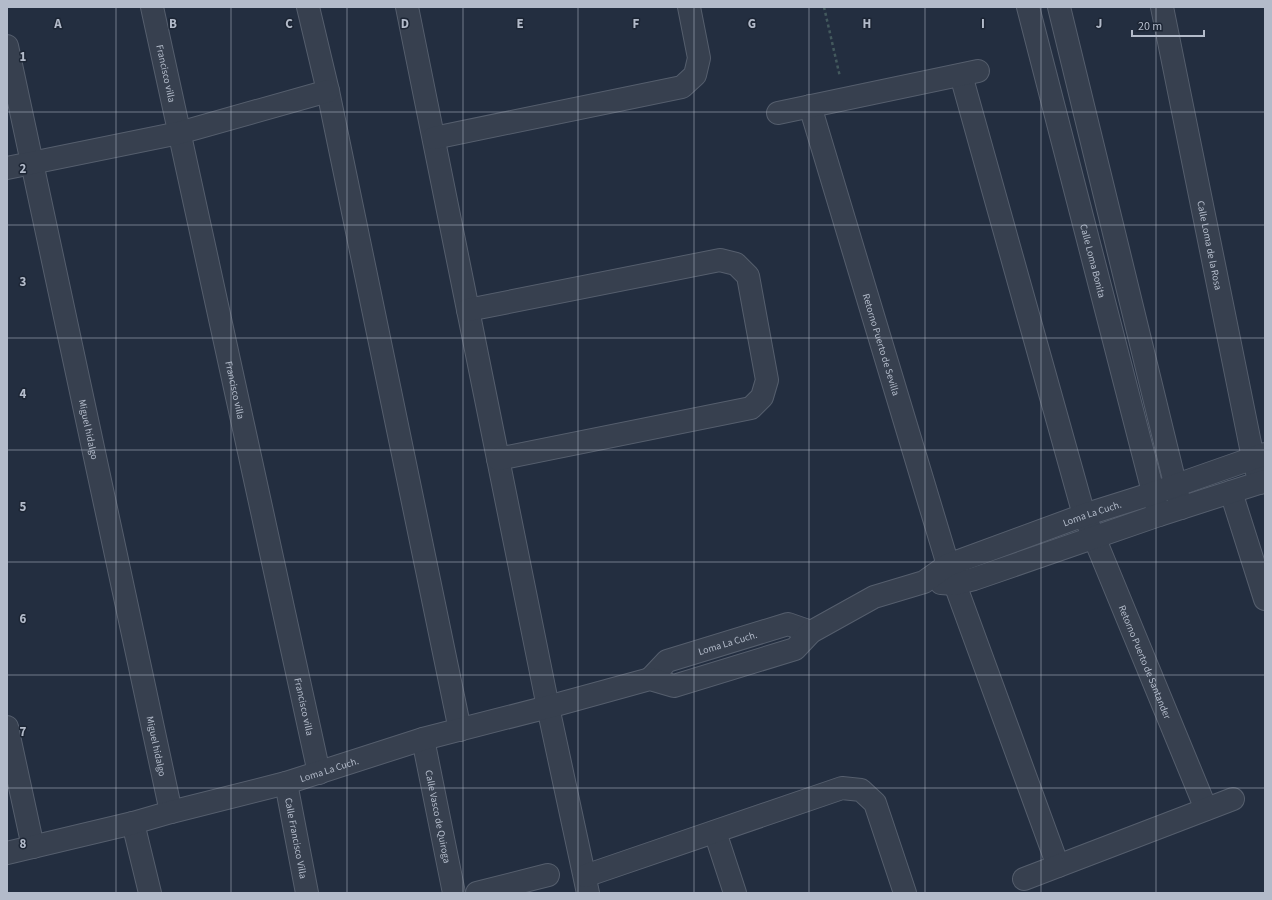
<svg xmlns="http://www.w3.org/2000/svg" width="1272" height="900" viewBox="0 0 1272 900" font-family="'Source Sans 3',sans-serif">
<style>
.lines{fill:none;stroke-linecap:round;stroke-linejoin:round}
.minor-casing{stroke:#555e6d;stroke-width:24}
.path{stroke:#43595d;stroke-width:2.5;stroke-dasharray:3 3;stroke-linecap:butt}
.minor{stroke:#37404f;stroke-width:22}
.grid{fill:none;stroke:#b3bbca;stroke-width:1;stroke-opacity:0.55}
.labels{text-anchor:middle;stroke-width:3;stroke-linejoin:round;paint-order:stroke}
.street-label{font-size:10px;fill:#b3bbca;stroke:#1c2534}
.grid-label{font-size:13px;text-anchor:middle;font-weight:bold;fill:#b3bbca;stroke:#1c2534;stroke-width:3;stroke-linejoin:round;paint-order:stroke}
</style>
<rect width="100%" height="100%" fill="#232e40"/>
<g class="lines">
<g class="minor-casing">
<g id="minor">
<path id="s1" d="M152,7l167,766"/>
<path d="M308,7l20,84 132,639"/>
<path d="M407,7l141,700 40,186"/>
<path id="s2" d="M1028,7l131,508"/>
<path d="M1059,7l122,501"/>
<path id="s3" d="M1162,7l91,451 7,25"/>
<path id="s4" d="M7,46l164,766"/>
<path id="s5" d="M961,75l123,440 10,22 112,272"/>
<path id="s6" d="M810,106l138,459 110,301"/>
<path d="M778,113l200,-42"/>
<path d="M434,138l248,-51 13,-12 4,-17 -10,-51"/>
<path d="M7,168l172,-35 149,-42"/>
<path d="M468,310l252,-50 16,4 12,12 19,104 -5,17 -11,11 -253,51"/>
<path d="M1231,492l34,107"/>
<path d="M941,583l13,1 20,-5 185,-64 106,-34"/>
<path id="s7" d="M650,679l17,-18 121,-37 23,8"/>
<path d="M7,727l26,120"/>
<path id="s8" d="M423,739l31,154"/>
<path id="s9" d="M286,783l21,110"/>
<path d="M133,823l17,70"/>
<path d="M715,832l20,61"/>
<path id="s10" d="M7,853l126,-30 38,-11 115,-29 137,-44 125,-32 102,-28 24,7 121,-37 16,-17 63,-35 50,-15 24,-17 136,-50 70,-22 111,-39"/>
<path d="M585,876l257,-88 19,2 14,13 30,90"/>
<path d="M1024,879l209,-80"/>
<path d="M477,893l71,-18"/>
</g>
</g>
<path class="path" d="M824,7l16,70"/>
<use href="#minor" class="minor"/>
</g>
<path class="grid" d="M116,7v886M231,7v886M347,7v886M463,7v886M578,7v886M694,7v886M809,7v886M925,7v886M1041,7v886M1156,7v886M7,112h1258M7,225h1258M7,338h1258M7,450h1258M7,562h1258M7,675h1258M7,788h1258"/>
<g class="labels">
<g class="street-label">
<text dy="4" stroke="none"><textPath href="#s1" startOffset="68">Francisco villa</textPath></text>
<text dy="4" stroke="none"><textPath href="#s3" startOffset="243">Calle Loma de la Rosa</textPath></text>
<text dy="4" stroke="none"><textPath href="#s2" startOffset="262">Calle Loma Bonita</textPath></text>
<text dy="4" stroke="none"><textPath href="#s6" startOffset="249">Retorno Puerto de Sevilla</textPath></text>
<text dy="4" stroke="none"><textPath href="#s1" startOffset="392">Francisco villa</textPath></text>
<text dy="4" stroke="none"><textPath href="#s4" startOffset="392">Miguel hidalgo</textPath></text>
<text dy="4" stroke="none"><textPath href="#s10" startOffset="1148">Loma La Cuch.</textPath></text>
<text dy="4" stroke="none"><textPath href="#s7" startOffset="88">Loma La Cuch.</textPath></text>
<text dy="4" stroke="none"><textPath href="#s5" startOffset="616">Retorno Puerto de Santander</textPath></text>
<text dy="4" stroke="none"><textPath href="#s1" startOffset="716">Francisco villa</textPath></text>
<text dy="4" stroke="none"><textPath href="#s4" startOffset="716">Miguel hidalgo</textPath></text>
<text dy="4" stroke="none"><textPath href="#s10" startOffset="333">Loma La Cuch.</textPath></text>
<text dy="4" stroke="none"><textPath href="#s8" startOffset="79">Calle Vasco de Quiroga</textPath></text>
<text dy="4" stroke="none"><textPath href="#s9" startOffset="56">Calle Francisco Villa</textPath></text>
</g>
</g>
<g class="grid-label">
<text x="58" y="28">A</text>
<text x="173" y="28">B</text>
<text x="289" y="28">C</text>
<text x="405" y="28">D</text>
<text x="520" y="28">E</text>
<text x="636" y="28">F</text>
<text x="752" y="28">G</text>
<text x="867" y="28">H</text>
<text x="983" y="28">I</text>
<text x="1099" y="28">J</text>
<text x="23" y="61">1</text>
<text x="23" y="173">2</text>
<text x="23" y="286">3</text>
<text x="23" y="398">4</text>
<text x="23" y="511">5</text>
<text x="23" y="623">6</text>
<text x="23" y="736">7</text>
<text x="23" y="848">8</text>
</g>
<rect width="1272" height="900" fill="none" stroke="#b3bbca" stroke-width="16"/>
<path d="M1132 30v6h72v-6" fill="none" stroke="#b3bbca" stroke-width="2"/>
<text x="1138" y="30" font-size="12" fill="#b3bbca" stroke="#1c2534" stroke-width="3" paint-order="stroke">20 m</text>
</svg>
